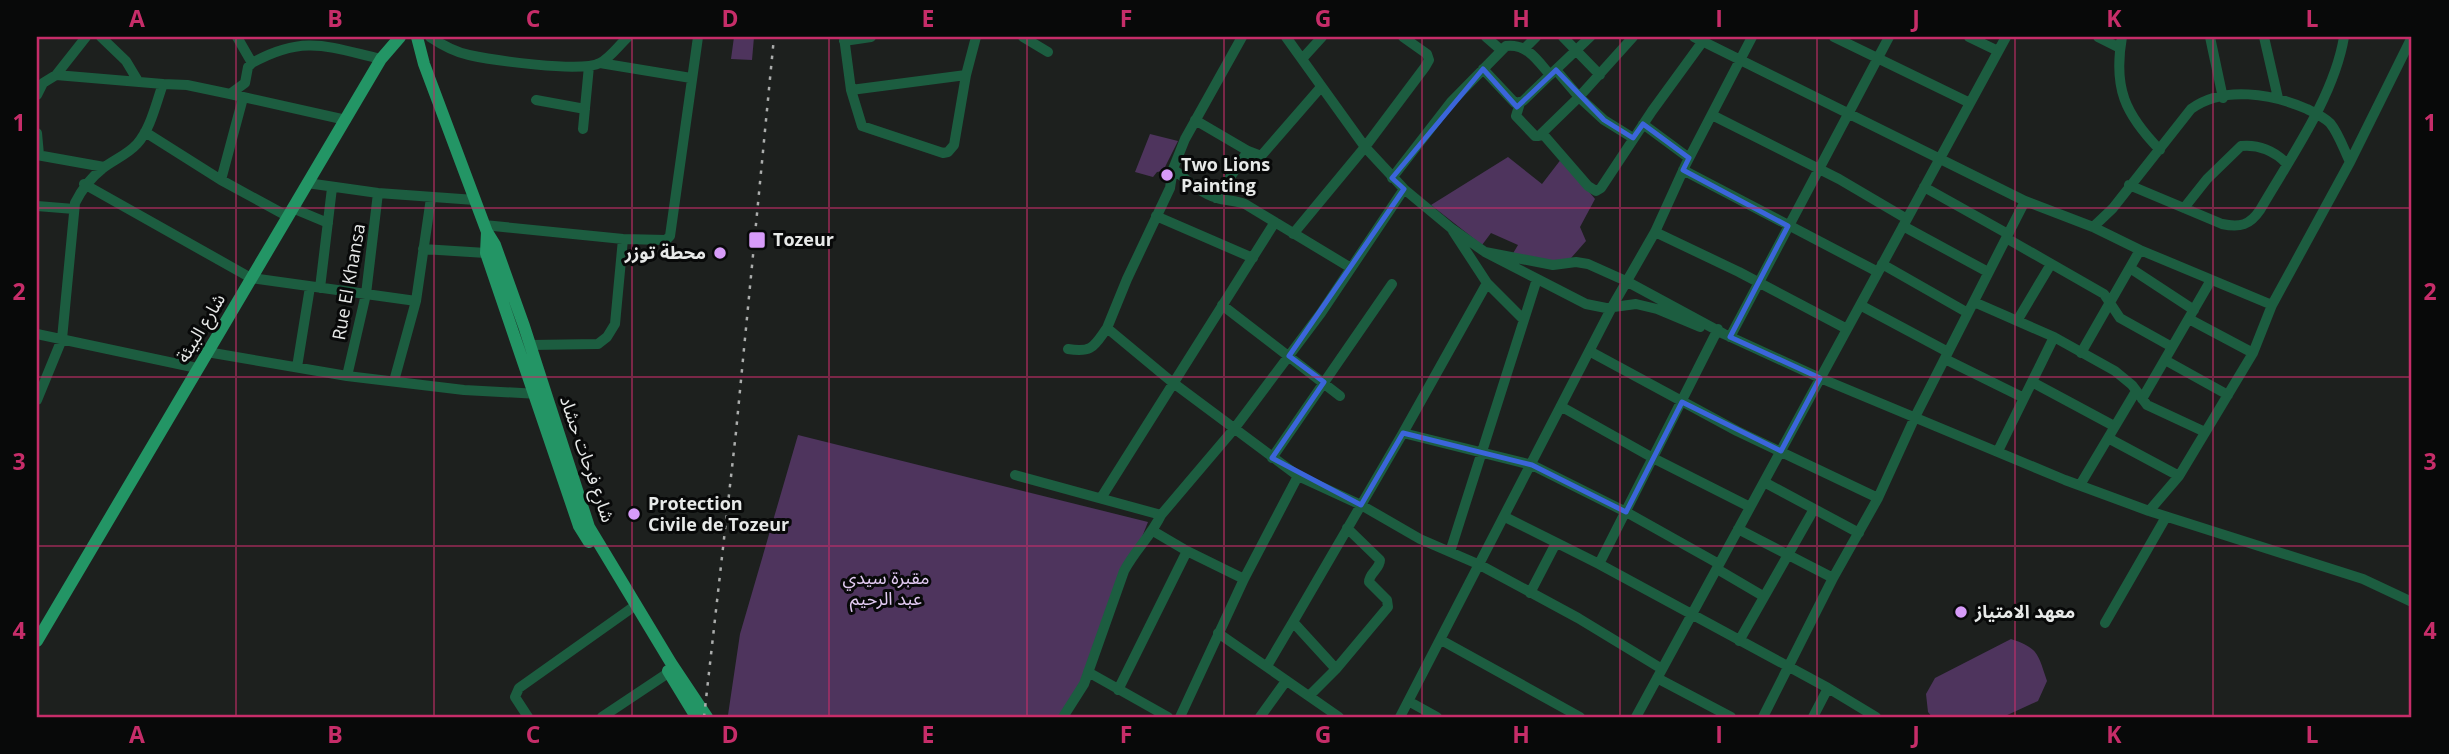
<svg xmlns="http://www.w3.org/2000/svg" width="2449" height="754" viewBox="0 0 2449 754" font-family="'Open Sans','Noto Sans Arabic',sans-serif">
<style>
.green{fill:#4e345d}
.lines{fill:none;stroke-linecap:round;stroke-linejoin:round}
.minor{stroke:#1c5d40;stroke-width:10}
.major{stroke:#239565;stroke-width:12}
.rail{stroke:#abadac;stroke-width:2.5;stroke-dasharray:3.5 7;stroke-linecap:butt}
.marked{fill:none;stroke:#3b65da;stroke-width:5;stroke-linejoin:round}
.grid{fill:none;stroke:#c62d69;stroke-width:2;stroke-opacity:0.55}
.poi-dot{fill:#d79bf9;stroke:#080909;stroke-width:2.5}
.labels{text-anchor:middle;stroke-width:6;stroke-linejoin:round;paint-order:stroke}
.poi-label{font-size:18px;font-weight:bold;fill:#e7e9e8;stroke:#080909;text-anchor:start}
.street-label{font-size:18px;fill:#e7e9e8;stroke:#080909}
.park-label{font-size:18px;fill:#e3cbf3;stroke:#080909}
.neatline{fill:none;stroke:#c62d69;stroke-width:2.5}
.grid-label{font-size:23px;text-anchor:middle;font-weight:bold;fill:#c62d69}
</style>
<rect width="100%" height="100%" fill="#1d201e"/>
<path class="green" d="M734,37h20l-2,23 -21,-1z
M1150,134l28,7 -15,30 -6,1 -4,5 -18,-5z
M1508,157l34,27 20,-26 33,41 -15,28 6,14 -22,25 -52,-11 6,-10 -27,-12 -9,12 -51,-40z
M798,435l350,87 -70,175 -17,20h-330l-3,-2 12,-81z
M2011,639c28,9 27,16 36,42l-9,20 -35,16h-71l-4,-5 -2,-18 9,-16z"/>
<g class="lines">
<path class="minor" d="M101,37l25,24 12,20
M237,37l15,26
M430,37c12,8 24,15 39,18 23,5 112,18 131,8 10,-5 19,-18 28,-26
M844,37l7,53 11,36 81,27 5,-1 6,-7 12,-70 10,-38
M1023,37l25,15
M1286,37l79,110 39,42 47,39 34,24 101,52 20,4 30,-4 21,5 43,18
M1486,37l15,13
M1563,37l37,38
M1694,37l331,164 68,26 47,23 132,55
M1834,37l136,66
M1969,37l29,14
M2098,37l22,11
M2122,37c-9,51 3,77 38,113
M2210,37l13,61
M2264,37l14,61
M844,41l27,-4
M1525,48l11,-11
M1302,59l20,-22
M600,63l91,15
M1483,69l32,34 8,-2 27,-26
M56,75l30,-38
M851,90l115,-15
M230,94l116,26
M37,95l6,-12 13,-8 107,9
M536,100l49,9
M1520,103l-4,13 19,20h4l40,-39 -23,-27
M1712,115l127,64 68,40
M1195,120l53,31 13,5 60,-69
M1643,124l46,34
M583,129l6,-63
M145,132l76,48 66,36
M37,133l2,22
M1542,133l46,53 8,5 5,-3 51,-77 51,-70
M1633,138l-29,-18 -25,-23 54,-60
M37,155l67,12
M1173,169c13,10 27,24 44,29 9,3 19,2 28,6l106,64
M1683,170l195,102
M1392,178l59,-76 55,-56c21,-3 32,15 44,29l40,-38
M221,180l22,-82
M307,183l71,10 97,7
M84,184l167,94 165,23
M2129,185l93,39c18,4 28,1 38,-14 30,-52 74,-113 84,-173
M1924,187l84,47
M1216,198l32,-47
M37,206l37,3
M292,208l36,15
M2184,208l23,-29 34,-33c17,-2 34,5 46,18
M1156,216l97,42
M484,225l139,14 43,1 4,-4 28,-199
M1903,226l85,46
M2093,227l20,-19 78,-99c32,-24 82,-15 116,0 8,4 17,8 23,14 9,11 14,27 20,39
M1655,232l84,40 108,57
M1293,234l72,-87 60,-80 4,-7 -2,-6 -24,-17
M2006,238l98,56 16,24 52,29
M423,249l63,4
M1485,252l68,13 23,-3 12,2 38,17 98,53 96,44 245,102 84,31 214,68 49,23
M1882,264l86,49
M2130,268l64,42
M1487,283l37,37
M320,288l12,-100
M1974,302l80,35 61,34 17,14 15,20 58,27
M1222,305l118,91
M1860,305l88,47
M2189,319l64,34
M2017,321l34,-57
M1107,328l20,-49 43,-91 3,-19 12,-30 57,-102
M37,334l160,34
M1730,337l159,-300
M531,345l67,-1 9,-7 8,-13 8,-85
M1068,349c25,4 26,-3 39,-21l65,54 126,94 63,29 59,34 60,26 98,53 84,51
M207,352l140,24 117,14 75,4
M1591,352l146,79 141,67
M2081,353l59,-103
M1945,359l79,39
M2165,360l63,35
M297,367l13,-80
M347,376l19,-82 12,-101
M394,381l22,-80 15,-103
M2032,382l82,44
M2142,399l69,-119
M37,400l25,-61 13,-136c7,-14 14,-24 27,-34 11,-9 25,-14 35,-25 14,-16 19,-41 26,-60l24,1 43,9 15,-11 3,-16 4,-4c52,-29 77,-16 129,-4
M1562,407l91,51 97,49
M1403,433l84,-150 -34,-52
M2108,438l71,38
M1998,451l56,-114
M1272,458l120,-174
M1015,475l146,40
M1764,482l95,51
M2080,485l56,-94
M1101,498l174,-276
M2149,511l30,-35 74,-123 19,-48 78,-143 62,-125
M1505,517l94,47 229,124 48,29
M1738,529l95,49
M1153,531l34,20 57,28
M1450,552l87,-273
M1599,564l119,-235
M1717,569l46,27
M1530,593l26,-50
M2105,623l61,-106
M1218,633l121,84
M1441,640l139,77
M1739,641l75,-132
M1267,666l26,-44
M1336,669l-43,-47 110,-189 129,32 94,47 93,52
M1088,672l80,45
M1657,678l74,39
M1118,690l69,-139
M1309,696l27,-27 52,-62 -1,-7 -18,-18c0,-9 11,-13 11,-22l-33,-32
M1410,702l27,15
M528,717l-13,-20 4,-9 117,-83
M602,717l66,-44
M1063,717l21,-33 40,-113c11,-21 27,-35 37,-56l73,-86 87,-116 83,-124
M1180,717l64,-138 54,-103
M1260,717l26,-36
M1400,717l212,-410 43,-75 31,-68 66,-127
M1636,717l370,-680
M1763,717l70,-139 45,-80 37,-81 110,-216
M1813,717l15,-29"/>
<path class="major" d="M417,37l7,27 63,168 8,13 29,81 65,201 82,136 36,54
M487,232l-1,21 93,273 10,16
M37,641l344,-582 19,-22
M668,671l28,46"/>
<path class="rail" d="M704,717l32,-285 38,-395"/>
</g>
<path class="marked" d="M1483,69l34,38 39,-37 48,50 29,18 10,-14 46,34 -6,12 105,56 -58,111 90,41 -39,73 -99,-49 -56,110 -94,-47 -129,-32 -42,72 -89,-47 52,-76 -35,-26 115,-167 -12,-11z"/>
<path class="grid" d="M236,37v680M434,37v680M632,37v680M829,37v680M1027,37v680M1224,37v680M1422,37v680M1620,37v680M1817,37v680M2015,37v680M2213,37v680M37,208h2375M37,377h2375M37,546h2375"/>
<g class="poi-dot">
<circle cx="1167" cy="175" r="7"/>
<rect x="748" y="231" width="18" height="18" rx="3.5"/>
<circle cx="720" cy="253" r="7"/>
<circle cx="634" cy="514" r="7"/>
<circle cx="1961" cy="612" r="7"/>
</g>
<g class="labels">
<g class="poi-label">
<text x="1181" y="171">Two Lions<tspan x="1181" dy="21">Painting</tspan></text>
<text x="773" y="246">Tozeur</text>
<text x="706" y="259" text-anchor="end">محطة توزر</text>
<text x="648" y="510">Protection<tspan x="648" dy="21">Civile de Tozeur</tspan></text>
<text x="1975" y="618">معهد الامتياز</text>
</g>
<g class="street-label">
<text transform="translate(349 282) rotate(-80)" y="6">Rue El Khansa</text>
<text transform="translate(201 328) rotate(-59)" y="6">شارع البيئة</text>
<text transform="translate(587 459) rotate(71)" y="6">شارع فرحات حشاد</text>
</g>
<g class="park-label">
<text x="886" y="584">مقبرة سيدي<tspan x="886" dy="21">عبد الرحيم</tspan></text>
</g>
</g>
<rect width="2449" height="754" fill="none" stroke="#080909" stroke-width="77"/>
<rect x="38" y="38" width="2372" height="678" class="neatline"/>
<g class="grid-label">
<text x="137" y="27">A</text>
<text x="335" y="27">B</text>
<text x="533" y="27">C</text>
<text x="730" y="27">D</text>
<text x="928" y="27">E</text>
<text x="1126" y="27">F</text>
<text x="1323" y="27">G</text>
<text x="1521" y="27">H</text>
<text x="1719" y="27">I</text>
<text x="1916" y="27">J</text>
<text x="2114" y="27">K</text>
<text x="2312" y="27">L</text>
<text x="19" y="131">1</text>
<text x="2430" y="131">1</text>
<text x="19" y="300">2</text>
<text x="2430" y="300">2</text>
<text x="19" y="470">3</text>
<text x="2430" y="470">3</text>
<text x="19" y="639">4</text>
<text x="2430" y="639">4</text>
<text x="137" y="743">A</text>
<text x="335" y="743">B</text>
<text x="533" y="743">C</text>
<text x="730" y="743">D</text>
<text x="928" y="743">E</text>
<text x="1126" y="743">F</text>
<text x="1323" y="743">G</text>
<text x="1521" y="743">H</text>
<text x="1719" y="743">I</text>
<text x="1916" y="743">J</text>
<text x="2114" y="743">K</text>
<text x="2312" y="743">L</text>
</g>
</svg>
